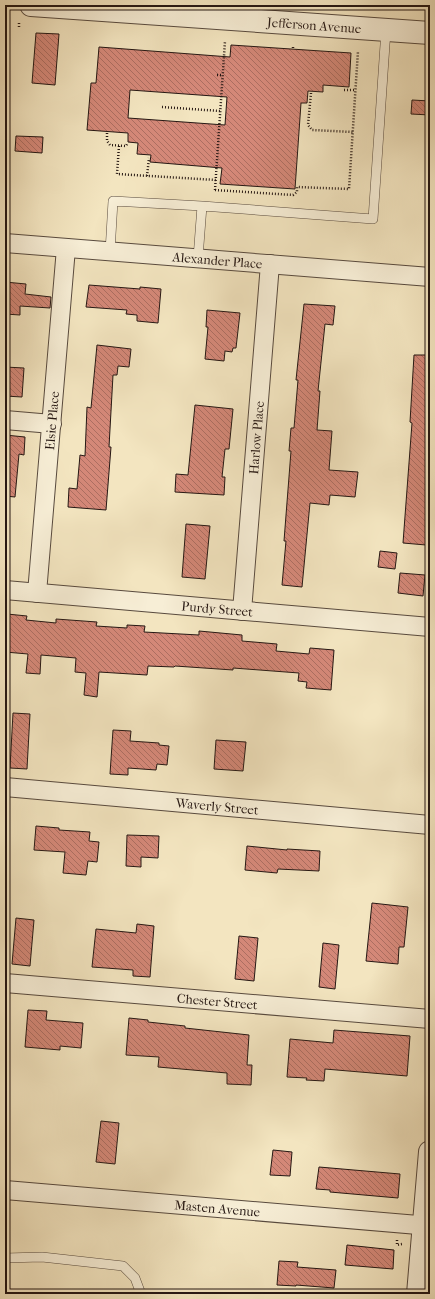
<svg xmlns="http://www.w3.org/2000/svg" width="435" height="1299" viewBox="0 0 435 1299" font-family="'IM FELL French Canon',serif">
<style>
.building{fill:url(#building-back-hatch);stroke:#251713;fill-rule:evenodd}
.lines{fill:none;stroke-linecap:round;stroke-linejoin:round}
.service-casing{stroke:#584a3e;stroke-width:10}
.minor-casing{stroke:#584a3e;stroke-width:20}
.tertiary-casing{stroke:#584a3e;stroke-width:24}
.path{stroke:#251713;stroke-width:2.5;stroke-dasharray:1 2;stroke-linecap:butt}
.service{stroke:#f7eed6;stroke-width:9}
.minor{stroke:#f7eed6;stroke-width:18}
.tertiary{stroke:#f7eed6;stroke-width:22}
.labels{text-anchor:middle;stroke-width:3;stroke-linejoin:round;paint-order:stroke}
.street-label{font-size:13px;fill:#251713;stroke:#f7eed6}
</style>
<defs>
<pattern id="building-back-hatch" width="6" height="6" patternUnits="userSpaceOnUse"><rect width="6" height="6" fill="#d48878"/><path d="M-1 5l2 2M0 0l6 6M5-1l2 2" fill="none" stroke="#ac6e61"/></pattern>
</defs>
<rect width="100%" height="100%" fill="#f3e5c0"/>
<filter id="stains"><feTurbulence type="fractalNoise" baseFrequency=".005" numOctaves="4"/><feColorMatrix values="0 0 0 0 .2 0 0 0 0 .09 0 0 0 0 .02 0 0 0 .5 -.17"/></filter>
<radialGradient id="worn" r=".72"><stop offset=".6" stop-color="#630" stop-opacity="0"/><stop offset="1" stop-color="#630" stop-opacity=".3"/></radialGradient>
<path class="building" d="M36,33l23,1 -4,51 -23,-2z
M231,45l120,8 -2,34 -26,-2v7l-15,-1 -1,12h-6l-6,86 -75,-5 2,-16 -72,-6 1,-7 -14,-1 1,-11 -10,-1v-9l-41,-3 4,-47h5l3,-36 131,10zM130,90l97,7 -2,28 -97,-7z
M412,100l18,1v14l-19,-1z
M16,136l27,1 -1,16 -27,-2z
M5,282l21,2 -1,10 26,3 -1,11 -30,-2v9l-15,-1z
M89,285l51,4v-2l21,2 -3,34 -21,-2v-6l-11,-1 1,-4 -41,-3z
M304,304l31,2 -2,19 -8,-1 -7,67h2l-3,39 15,1 -3,39 29,2 -3,25 -25,-2 -1,10 -19,-2 -8,84 -20,-2 4,-44h-2l7,-90h-2l2,-23h3l4,-48h-2z
M207,310l33,3 -4,35h-3l-1,4 -7,-1 -1,10 -19,-2 3,-32h-2z
M97,345l34,4 -2,18 -11,-1 -1,9h-4l-4,72h2l-5,63 -38,-3 1,-19 8,1 3,-34 5,1 2,-49 4,1z
M414,355h16v150l-4,40 -23,-2 9,-120 -2,-1z
M5,367l19,1 -2,29 -17,-1z
M195,405l38,4 -4,40h-4l-3,28h3l-1,18 -49,-3 1,-18 12,1z
M5,435l20,2 -1,18 -5,-1 -4,43 -10,-1z
M186,524l24,2 -5,53 -23,-2z
M380,551l17,2 -2,16 -17,-2z
M400,573l25,2 -2,21 -25,-3z
M7,614l20,2 -1,4 30,3v-4l41,3 -1,4 31,2v-3l18,1 -1,6 55,3v-4l43,4v6l35,3 -1,7 33,3 1,-6 24,2 -3,40 -25,-2 1,-6 -9,-1 1,-8 -66,-5v2l-58,-4 -1,1 -26,-1 -1,9 -48,-3 -2,25 -13,-2 2,-22 -11,-1 1,-14 -35,-3 -1,19 -14,-1 2,-19 -23,-2z
M13,713l17,1 -3,55 -17,-1z
M113,730l18,1 -1,10 29,2v2l10,1 -2,19 -10,-1 -1,6 -28,-2v7l-18,-1z
M216,740l30,2 -3,29 -29,-2z
M36,826l23,2v2l31,2 -1,9 10,1 -2,20 -9,-1 -2,14 -23,-2 2,-21 -31,-2z
M127,835l32,1 -1,22 -17,-1v10l-15,-1z
M247,846l40,4v-1l33,2 -1,20 -41,-2 -1,4 -32,-3z
M372,903l36,4 -4,40h-5l-1,17 -32,-3z
M16,918l18,2 -4,46 -18,-2z
M137,924l17,2 -4,51 -17,-1v-6l-41,-3 4,-38 40,4z
M239,936l19,2 -4,43 -19,-2z
M323,943l16,2 -4,44 -16,-2z
M28,1010l19,1 -1,9 37,3 -2,25 -21,-2v4l-35,-3z
M129,1018l19,2v2l37,4v2l64,7 -2,30h5l-1,20 -24,-1v-11l-69,-6 1,-10 -33,-2z
M334,1030l76,6 -3,40 -82,-7 -1,12 -18,-1 1,-2 -20,-1 3,-38 43,4z
M101,1121l18,2 -4,41 -19,-2z
M273,1150l19,2 -2,24 -20,-1z
M319,1167l81,7 -2,24 -68,-6v-2l-14,-1z
M347,1245l47,5 -1,19 -48,-4z
M279,1261l19,1 -1,5 39,3 -2,18 -38,-3v1l-19,-1z"/>
<g class="lines">
<g class="service-casing">
<path id="service" d="M110,252l3,-51 89,5
M198,258l4,-52 171,13 13,-189
M5,1258l37,-1 81,9 12,12 6,16"/>
</g>
<g class="minor-casing">
<g id="minor">
<path id="s1" d="M5,243l425,34"/>
<path d="M5,420l47,4"/>
<path id="s2" d="M5,590l425,37"/>
<path id="s3" d="M37,593l29,-345"/>
<path id="s4" d="M242,611l28,-347"/>
<path id="s5" d="M5,787l425,38"/>
<path id="s6" d="M5,983l425,36"/>
<path id="s7" d="M5,1190l425,36"/>
</g>
</g>
<g class="tertiary-casing">
<g id="tertiary">
<path id="s8" d="M31,5l399,28"/>
<path d="M418,1294l12,-142"/>
</g>
</g>
<path class="path" d="M19,27v-5
M293,48v-2
M217,75h6
M344,90h11
M311,93l-3,32 4,5 41,2
M162,107l58,4
M107,133v8l3,4 16,1 1,-2
M119,146l-2,28 99,6
M147,176l2,-18
M215,190l78,5 4,-3v-5l52,2 9,-138
M215,190l10,-149
M397,1240v5l5,-1"/>
<use href="#service" class="service"/>
<use href="#minor" class="minor"/>
<use href="#tertiary" class="tertiary"/>
</g>
<g class="labels">
<g class="street-label">
<text dy="5" stroke="none"><textPath href="#s8" startOffset="284">Jefferson Avenue</textPath></text>
<text dy="5" stroke="none"><textPath href="#s1" startOffset="213">Alexander Place</textPath></text>
<text dy="5" stroke="none"><textPath href="#s3" startOffset="173">Elsie Place</textPath></text>
<text dy="5" stroke="none"><textPath href="#s4" startOffset="174">Harlow Place</textPath></text>
<text dy="5" stroke="none"><textPath href="#s2" startOffset="213">Purdy Street</textPath></text>
<text dy="5" stroke="none"><textPath href="#s5" startOffset="213">Waverly Street</textPath></text>
<text dy="5" stroke="none"><textPath href="#s6" startOffset="213">Chester Street</textPath></text>
<text dy="5" stroke="none"><textPath href="#s7" startOffset="213">Masten Avenue</textPath></text>
</g>
</g>
<rect width="435" height="1299" fill="none" stroke="#f3e5c0" stroke-width="20"/>
<rect x="6" y="6" width="423" height="1287" fill="none" stroke="#251713" stroke-width="2"/>
<rect x="10" y="10" width="415" height="1279" fill="none" stroke="#251713"/>
<rect width="100%" height="100%" filter="url(#stains)"/>
<rect width="100%" height="100%" fill="url(#worn)"/>
</svg>
